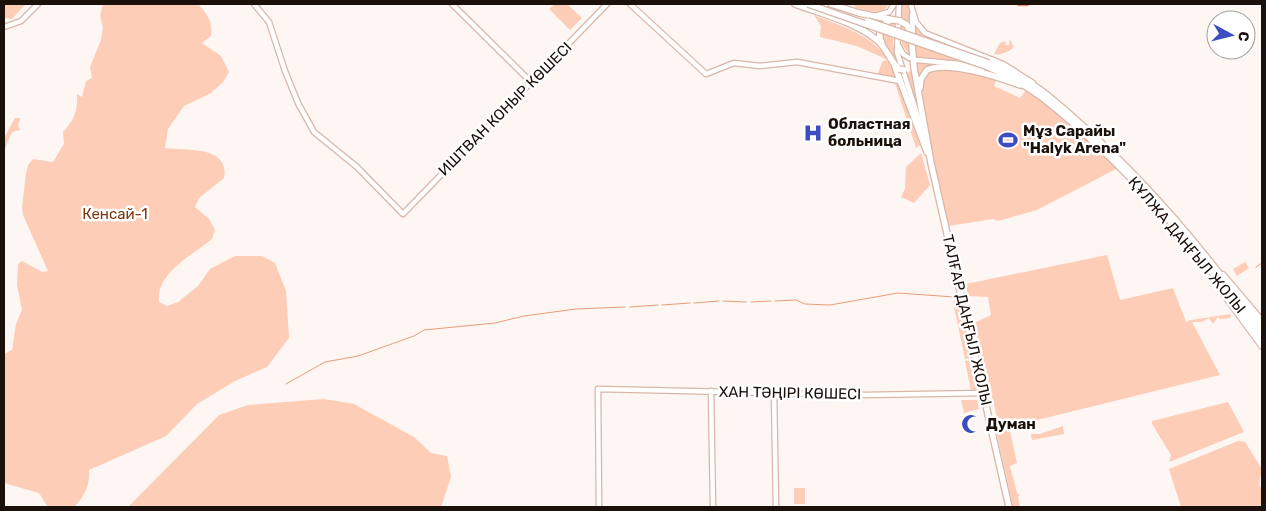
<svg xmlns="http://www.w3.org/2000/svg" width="1266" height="511" viewBox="0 0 1266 511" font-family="Rubik,sans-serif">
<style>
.green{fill:#fdcdb7}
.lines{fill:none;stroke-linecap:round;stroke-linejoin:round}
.stream{stroke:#e99d78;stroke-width:1}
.river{stroke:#e99d78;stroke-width:4.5}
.secondary-casing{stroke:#d8b7a8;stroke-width:7}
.primary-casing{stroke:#d8b7a8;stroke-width:8}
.secondary{stroke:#fff;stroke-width:4.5}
.primary{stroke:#fff;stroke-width:5.5}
.primary-bridge-casing{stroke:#d8b7a8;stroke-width:8;stroke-linecap:butt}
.primary-bridge{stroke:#fff;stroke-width:5.5}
.labels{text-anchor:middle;stroke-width:5;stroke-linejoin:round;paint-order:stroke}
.street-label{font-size:15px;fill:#1b100a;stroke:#fff}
.poi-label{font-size:15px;font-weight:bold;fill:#1b100a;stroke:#fff;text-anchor:start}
.park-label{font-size:15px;fill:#7b370f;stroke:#fff}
</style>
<rect width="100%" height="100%" fill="#fdf6f3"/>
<path class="green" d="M4,4h22l-14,15 -8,-1z
M103,4h95c9,10 15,17 13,32l-9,7 19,13 8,16 -6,10 -12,11 -27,13 -16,23 -3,19c21,3 65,-3 59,30l-25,20 -4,9 14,12 6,11 -3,9c-19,16 -56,33 -53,63l8,4 11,-4 20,-16 12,-17 25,-13h27l13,7 11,28 3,47 -22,29 -32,14 -38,23 -31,32 -77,34c1,15 -4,26 -15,37h-26l-9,-14 -35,-10v-129l8,-4 4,-26 6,-14 -5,-25 1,-21 4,-3 20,11 6,-1 -25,-56 -1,-8 4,-34 2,-8 5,-6 20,3 11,-18 -1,-12c11,-11 15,-22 14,-38l5,3 4,-16 6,-3 -2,-11 11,-27 2,-13 -3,-11z
M555,4h12l15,14 -12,12 -21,-21z
M853,4h36c-7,12 -20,7 -33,4z
M901,4h7l3,23 -10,-8z
M814,15c26,11 58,19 74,45l-31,-14 -37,-9 1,-11z
M894,22l-1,21 4,19 -16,-24 4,-14z
M900,24l7,7 3,24 -8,-10z
M915,24l5,8 8,5 72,27 -85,-28z
M1010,39l4,8 -5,4 -11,4 -4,-1 6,-11 6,-2 -1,4h4z
M915,45l65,22 -24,-6 -41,-4z
M885,60l4,2 7,17 -19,-3 5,-14z
M916,63l23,1 -15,5 -6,12z
M913,69l10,57 -16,-48v-5z
M948,69l49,10 -3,7 26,12 7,-9 9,5 82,74 -81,42 -39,11 -5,-2 -45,7c-5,-24 -36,-134 -22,-151 5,-6 14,-5 22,-6z
M895,83h3l22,62 -4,3z
M15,118h5l-2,8 2,4 -8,2 -8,19v-13z
M921,153l9,32 -16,18 -13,-6 4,-8 1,-22z
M1107,255l13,45 53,-12 13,34 5,-2 40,-6 -1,4 -10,1 -2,-2 -5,7 -4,-6 -7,4h-10l28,53 -211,52 8,36 -7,3 7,27 3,2 -2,2 2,10h-7l-17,-77 4,-1 -26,-106 17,-8 -3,-18 -20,-1 -2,-12z
M1245,262l4,6 -12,8 -4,-7z
M959,299l12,59 -6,1 -12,-57z
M971,360l6,31h-6l-6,-30z
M324,399l30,5 60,33 17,16 16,3 4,21 -10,30h-313l91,-92 29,-10z
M961,400h16l2,9 -15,4z
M1228,402l16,30 -75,30 2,-7 -19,-31v-3z
M1063,426l1,8 -32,6 -1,-6h9z
M1238,441l7,1 17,27 -3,16 3,5v17h-81l-12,-38z
M794,488h11v16h-11z"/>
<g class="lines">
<path class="stream" d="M1256,267l6,-4
M723,301l23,1
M775,301l21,-1 9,4 25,1 68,-12 56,4
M751,302l20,-1
M694,303l25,-2
M662,305l28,-2
M630,307l28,-2
M286,384l39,-22 33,-6 56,-20 10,-6 71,-7 29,-7 52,-7 49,-2"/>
<path class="river" d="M1019,4h8"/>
<g class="secondary-casing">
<path id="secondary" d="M254,4l15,18 16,49 13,32 16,29 43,35 46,47 204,-210
M452,4l78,77
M630,4l76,70 28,-11 26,3 37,-4 103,19
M899,4l-2,48 26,81
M911,5l5,17 9,11 78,31 30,19
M878,15l11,-3 5,-8
M912,15l1,22
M4,27l17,-6 17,-17
M898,45l5,9 6,4
M917,60l42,4 23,6
M711,391l2,116
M774,392l2,115
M599,507l-1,-118 267,6 118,-2"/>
</g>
<g class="primary-casing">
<path id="primary" d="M795,4c27,10 61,18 83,37 9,8 12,20 21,28
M831,4l28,9 35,7
M900,21l7,4 4,9 3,34 17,95 78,344
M882,44c-5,-11 -2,-20 9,-24
M989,63c41,14 65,37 96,65 67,59 125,130 177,202
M895,67l32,85
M988,67c40,16 66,39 98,68 67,60 124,131 176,204
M920,88l1,-9 6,-9c21,-10 72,7 93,15
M1223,275l39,46
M1223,293l39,53"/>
</g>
<use href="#secondary" class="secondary"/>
<use href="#primary" class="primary"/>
<g class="primary-bridge-casing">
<path id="primary-bridge" d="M808,4l180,63
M894,20l6,1
M868,21l121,42
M899,69l5,1"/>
</g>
<use href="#primary-bridge" class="primary-bridge"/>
</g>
<defs>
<g id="hospital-bare" transform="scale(1.5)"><path d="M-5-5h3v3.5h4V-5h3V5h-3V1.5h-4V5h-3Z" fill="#3b4dc0" stroke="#fff" stroke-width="2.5" paint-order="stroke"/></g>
<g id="stadium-bare" transform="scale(1.5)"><path d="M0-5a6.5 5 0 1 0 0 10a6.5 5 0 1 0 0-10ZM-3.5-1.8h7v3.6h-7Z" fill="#3b4dc0" stroke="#fff" stroke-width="2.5" paint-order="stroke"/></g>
<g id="mosque-bare" transform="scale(1.5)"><path d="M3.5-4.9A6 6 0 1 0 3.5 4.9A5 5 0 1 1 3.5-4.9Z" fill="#3b4dc0" stroke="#fff" stroke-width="2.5" paint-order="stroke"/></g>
</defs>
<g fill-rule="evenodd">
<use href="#hospital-bare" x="813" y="133"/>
<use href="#stadium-bare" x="1008" y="140"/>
<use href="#mosque-bare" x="971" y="424"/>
</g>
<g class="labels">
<g class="street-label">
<text transform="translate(505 109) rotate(-45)" y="5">ИШТВАН КОНЫР КӨШЕСІ</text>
<text transform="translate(1187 245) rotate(50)" y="5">ҚҰЛЖА ДАҢҒЫЛ ЖОЛЫ</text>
<text transform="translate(967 320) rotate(77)" y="5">ТАЛҒАР ДАҢҒЫЛ ЖОЛЫ</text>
<text transform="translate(790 393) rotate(1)" y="5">ХАН ТӘҢІРІ КӨШЕСІ</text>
</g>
<g class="poi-label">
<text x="828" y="129">Областная<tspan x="828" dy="17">больница</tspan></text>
<text x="1023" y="136">Мұз Сарайы<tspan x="1023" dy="17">"Halyk Arena"</tspan></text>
<text x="986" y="429">Думан</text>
</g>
<g class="park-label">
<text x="115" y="219">Кенсай-1</text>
</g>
</g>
<rect width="1266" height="511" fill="none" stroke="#1b100a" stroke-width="10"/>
<g transform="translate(1231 35) rotate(97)"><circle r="24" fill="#ffffff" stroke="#a49f9d"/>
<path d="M0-4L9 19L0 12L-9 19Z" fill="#3b4dc0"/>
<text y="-8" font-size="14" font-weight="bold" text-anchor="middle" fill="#1b100a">С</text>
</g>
</svg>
